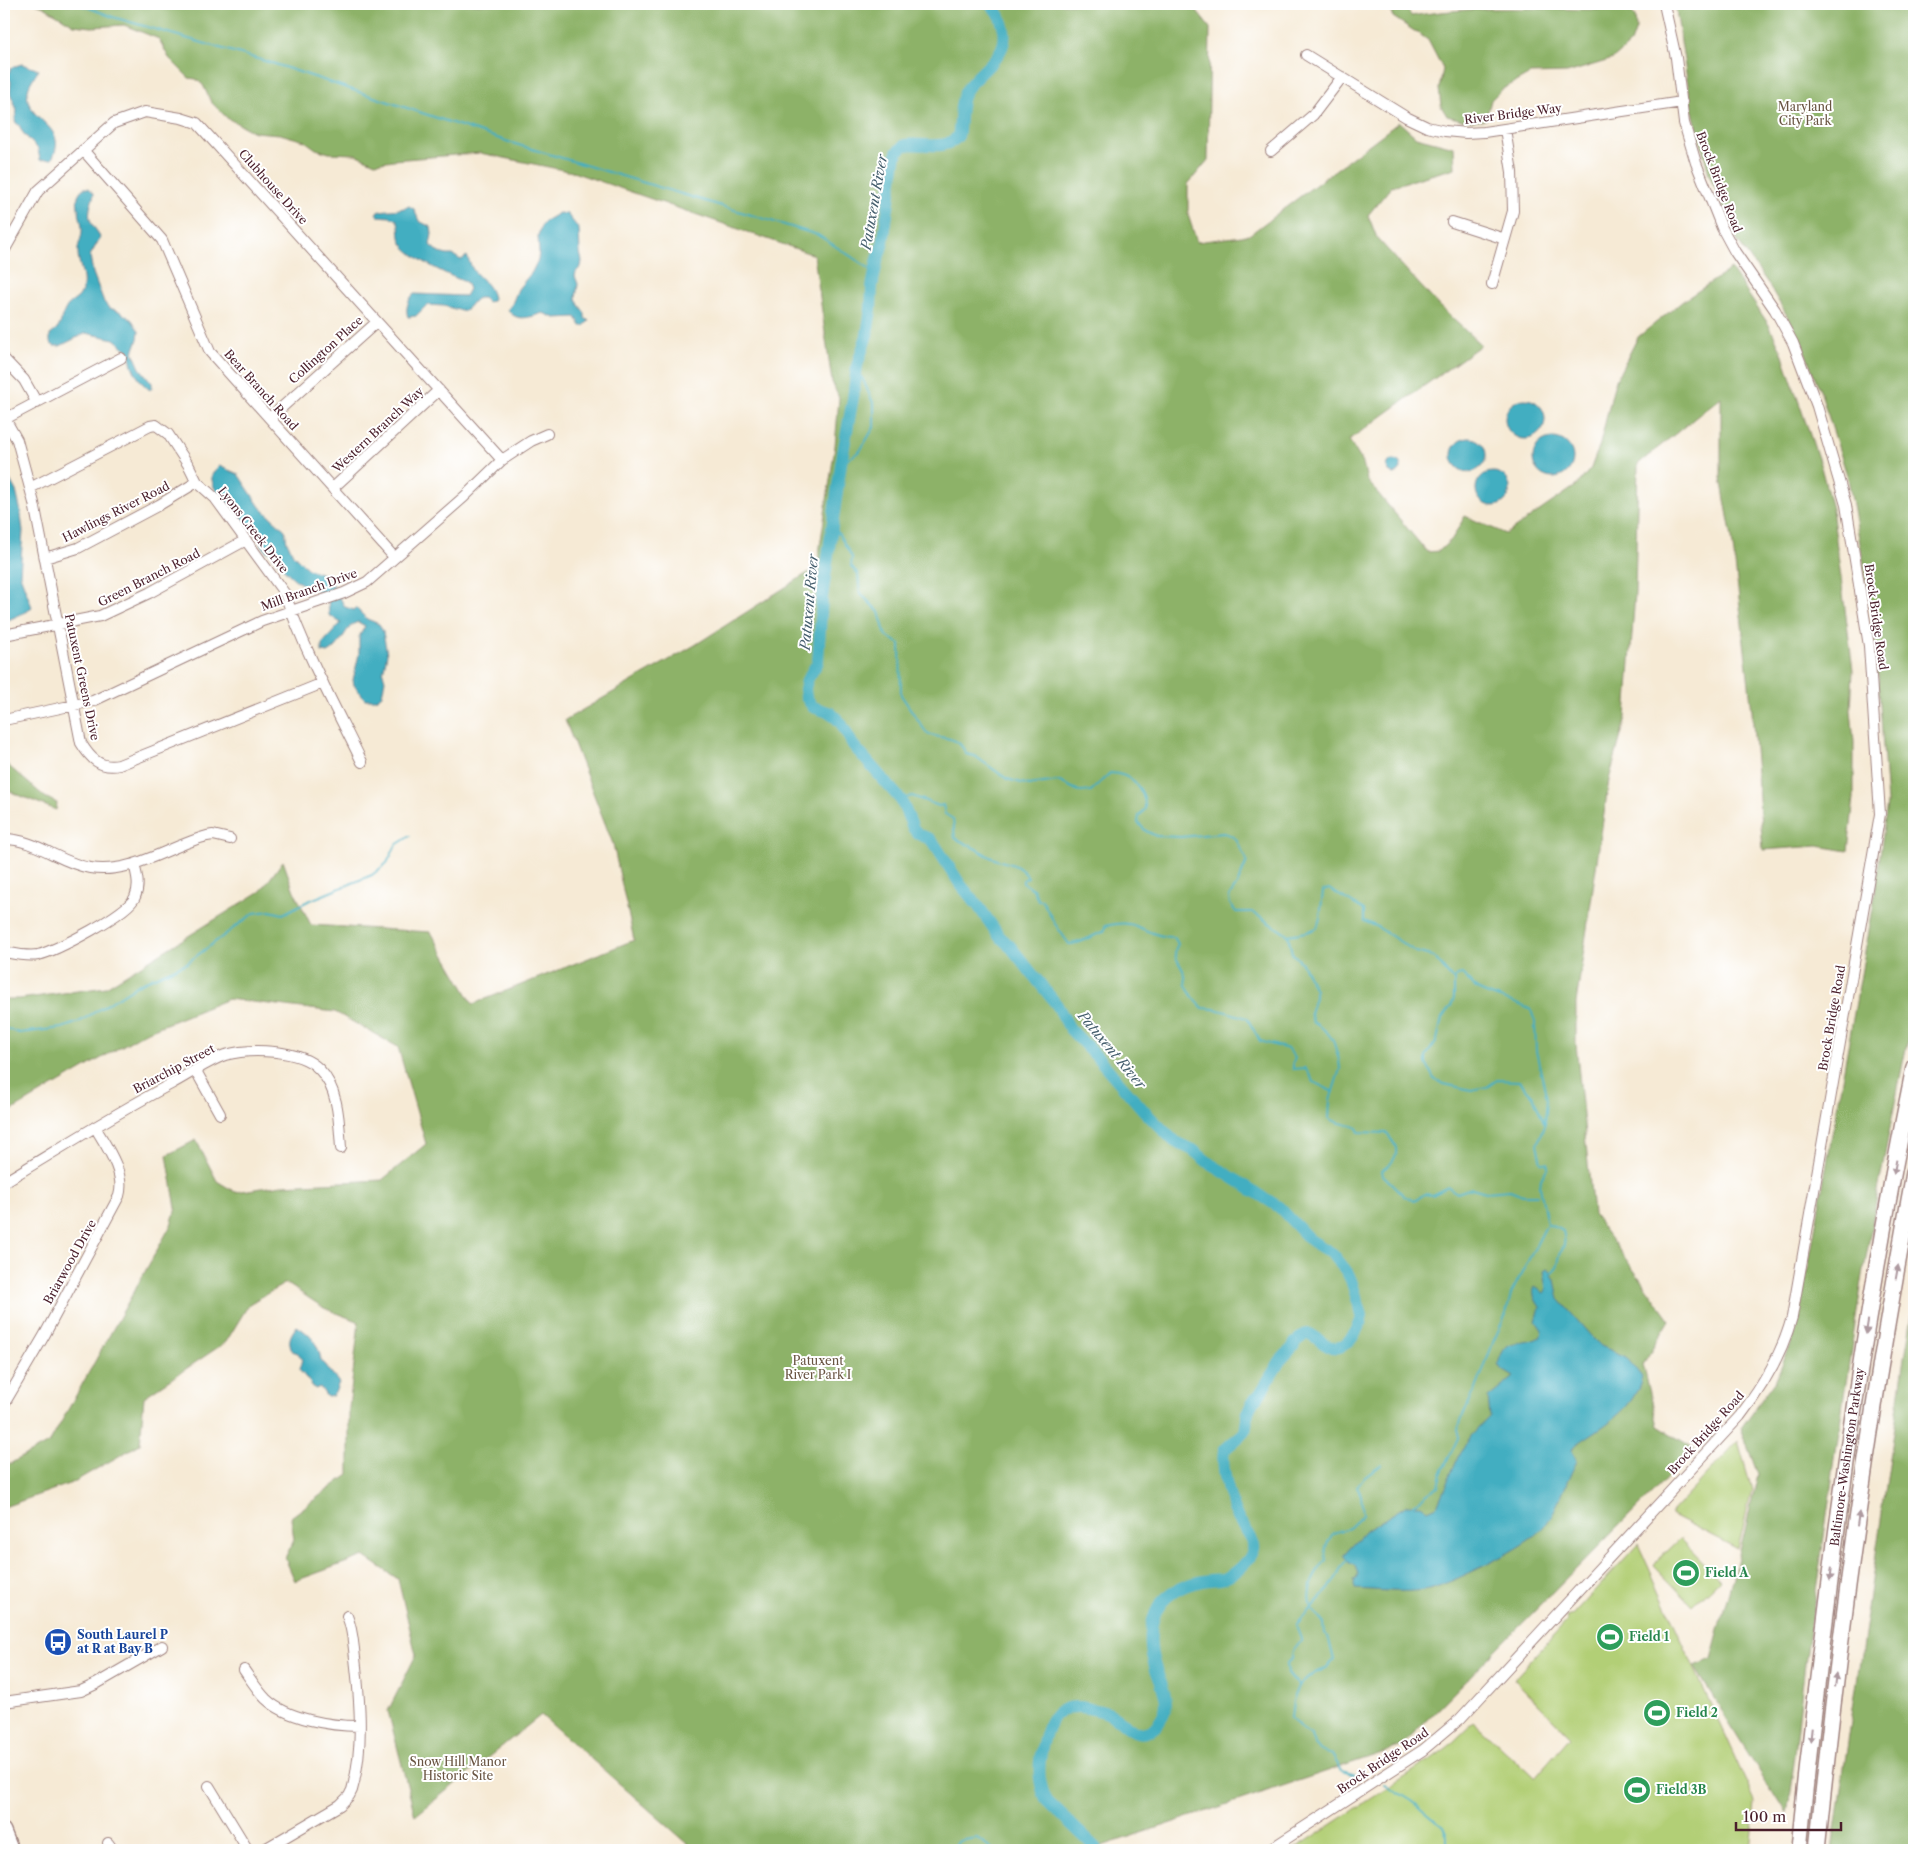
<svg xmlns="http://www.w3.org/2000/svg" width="1918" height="1854" viewBox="0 0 1918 1854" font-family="'Libre Caslon Text',serif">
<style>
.green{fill:#b2cf76;stroke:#7e7750}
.forest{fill:#8db267;stroke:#6c6849}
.water{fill:#42aec1;stroke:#466676}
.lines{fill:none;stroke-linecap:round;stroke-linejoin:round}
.stream{stroke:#42aec1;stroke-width:2}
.river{stroke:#42aec1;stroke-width:12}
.minor-casing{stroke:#a08480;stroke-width:12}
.major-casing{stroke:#a08480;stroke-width:15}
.highway-casing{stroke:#a08480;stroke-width:18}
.minor{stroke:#fff;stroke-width:10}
.major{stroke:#fff;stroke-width:12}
.highway{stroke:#fff;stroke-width:15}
.oneway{fill:#ae9aa0}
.labels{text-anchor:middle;stroke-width:4;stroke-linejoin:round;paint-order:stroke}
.park-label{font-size:12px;fill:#695442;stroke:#fff}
.street-label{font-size:12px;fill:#4a1f2b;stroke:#fff}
.leisure-label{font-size:12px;font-weight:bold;fill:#27864d;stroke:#fff;text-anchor:start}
.transit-label{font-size:12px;font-weight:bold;fill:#164399;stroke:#fff;text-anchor:start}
.water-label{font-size:14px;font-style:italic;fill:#465f6e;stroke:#fff}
</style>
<rect width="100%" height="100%" fill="#fff"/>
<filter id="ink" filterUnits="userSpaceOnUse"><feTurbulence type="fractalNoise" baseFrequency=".02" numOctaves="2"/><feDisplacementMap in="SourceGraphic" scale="10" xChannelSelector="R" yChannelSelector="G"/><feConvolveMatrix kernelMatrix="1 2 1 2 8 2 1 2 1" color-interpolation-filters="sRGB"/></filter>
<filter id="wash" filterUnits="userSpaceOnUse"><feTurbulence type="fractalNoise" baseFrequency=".0096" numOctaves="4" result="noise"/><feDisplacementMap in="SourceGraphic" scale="20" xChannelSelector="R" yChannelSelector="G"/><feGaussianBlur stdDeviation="1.12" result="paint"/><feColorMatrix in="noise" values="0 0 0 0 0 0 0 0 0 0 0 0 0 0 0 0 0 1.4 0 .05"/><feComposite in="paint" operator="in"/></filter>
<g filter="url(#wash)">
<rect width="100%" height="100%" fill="#f6ead5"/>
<path class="green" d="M1738,1441l14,49 -14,59 -68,-35z
M1680,1539l40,41 -27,26 -40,-41z
M1638,1544l117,258 -5,48h-457l137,-90 19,-14 25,-24 60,56 36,-41 -56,-58 53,-58 -1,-4 7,-2z"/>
<path class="forest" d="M4,4h5l1,24 -6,6z
M36,4h1160l2,9 12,15 -2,132 -20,24v31l9,27 52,-7 150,-113 17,15 38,10 1,21 -63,18 -24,29 9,23 63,69 41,38 -132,95 14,23 4,17 60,72 12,-1 13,-12 13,-23 41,18 71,-49 14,-17 9,-24 15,-62 23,-45 45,-36 48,-32 38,56 12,25 40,117 11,42 21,161 -2,40 3,32v56l-6,53 -30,-5 -55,4 -11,-139 -20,-173 -11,-60v-81l-83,67 -3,129 -9,124 -17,63 -33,223v41l17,170 77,106 -27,44 15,62 37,23 -295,298 -310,103h-395l-154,-135 -126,101 -27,-105 28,-56 -18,-76 -34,-23 -69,25 -10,-23 9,-18 -3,-23 58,-43v-66l10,-86 -35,-14 -38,-25 -37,21 -23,38 -82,55 -4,47 -68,39 -68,24v-40l46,-25 121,-217 5,-17 -9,-53 29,-15 21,41 18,11 47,-7 100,-5 44,-36 -28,-97 -63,-35 -107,-13 -82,33 -142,83v-116h16l86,-12 155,-96 22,-30 11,30 17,34 120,7 42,72 161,-64 -21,-96 -48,-124 130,-75 122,-78 18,-121 4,-48 -7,-16 -18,-127 -241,-83 -93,-19 -87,7 -18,3 -20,-9 -26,-1 -13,-4 -11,-8 -25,-7 -26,-2 -27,-14 -16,-16 -8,-17 -7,-6 -7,-1 -20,-20 -10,-19 -35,-14 -32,2 -18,-2 -30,-18z
M1387,4h18l6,12c72,-12 145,-6 218,-6l6,7 1,12 -5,14 -18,16 -46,14 -37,1 -29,16 -10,10 -5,20h-24l-15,-4 -6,-10 -2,-17 4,-20 -15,-29 -35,-23z
M1675,4h239v1006c-22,104 -42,208 -59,314 -17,106 -30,213 -47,320 -9,56 -11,114 -22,170l-92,-148 17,-7 31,-116 16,-69 -17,-46 34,-47 20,-47 9,-44 69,-382 14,-105 -13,-183 -26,-142 -27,-85 -23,-59 -31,-52 -29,-40 -29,-68 -18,-70z
M4,762l41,35 12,6 -1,7 -45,-18h-7z
M1914,1304v546h-82l74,-499z"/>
<path class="water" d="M22,64l17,6c-4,6 -10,13 -11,20 -6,32 43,33 24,69l-12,1 -2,-11 -15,-16 -4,-8 -4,-3 2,-12 -7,-17 1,-11 -3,-7 4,-8z
M84,188h5l5,5c-2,11 -8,20 -2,31 3,6 7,8 8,14l-10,18 3,17 11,29 5,6 10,3 13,9 7,11 -1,8 -5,13 7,16 12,15v5l-2,2c-12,-9 -20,-23 -20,-38l-16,-13 -28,-6 -26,13h-6l-4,-3v-8c13,-9 9,-13 15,-25 5,-11 15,-8 18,-23 2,-12 -5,-23 -5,-34 -1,-8 4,-14 4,-22 1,-13 -12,-34 2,-43z
M409,206l5,3 5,12 12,6 1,7 -2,11 9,8 8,2h6l8,5 6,-4c2,4 3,8 5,12 8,12 18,15 21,30l-1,3 -5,1 -4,-4h-5c-7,3 -8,11 -16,13l-18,-5 -17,-1 -11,11 -8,1c-3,-7 0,-18 6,-23l51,2 4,-7 -3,-7c-15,-5 -57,-25 -64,-39 -4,-7 -1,-16 -5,-23l-7,-3 -12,-1 -2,-3c7,-5 22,-1 33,-7z
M559,213l8,1 12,15 1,24 2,8 -1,6 -5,5 -1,4 3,8 -2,14 3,7 6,8v5l4,3 -5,5h-3l-5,-9 -21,1 -12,-5c-12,4 -28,10 -35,-4l4,-5 6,-15 14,-17 6,-12 1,-8 -1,-16 3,-10 4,-5z
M1505 419a20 20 0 1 1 40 0a20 20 0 1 1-40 0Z
M1533 458a20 20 0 1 1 40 0a20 20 0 1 1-40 0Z
M1452 455a17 17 0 1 1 34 0a17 17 0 1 1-34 0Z
M1387 467a7 7 0 1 1 14 0a7 7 0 1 1-14 0Z
M219,466l19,8 22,33 25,23 2,12 6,12 15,15 18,6 4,4 15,28 9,3 2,-2 11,11 12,5 4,8 4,22 -4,19 2,7 -3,15 -5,4h-12l-11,-14 -1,-5 6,-26v-17l6,-11 -7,-4c-13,3 -16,25 -30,31l-6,-1v-8l19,-21 -12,-8 -1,-17c-8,-7 -18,-10 -28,-15 -12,-8 -22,-20 -30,-31l-4,-1c-7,-12 -17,-24 -26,-35 -10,-10 -26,-21 -28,-36 -1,-7 3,-10 7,-14z
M4,469l12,22 4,17 3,23 -3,44 12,32 -4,4 -24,11z
M1476 489a17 17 0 1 1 34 0a17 17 0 1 1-34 0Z
M1547,1269l4,3 4,8 4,19 31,36 11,11 25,11 16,20c-9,36 -42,50 -69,70l-1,4 5,10c-11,21 -19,46 -32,65 -12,18 -99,61 -121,64 -21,3 -48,0 -69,-1l-2,-9 3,-1 2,-5 -3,-8 -6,-3 -6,-8 21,-23 43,-27h14l7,5 9,-4 21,-49 13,-21 19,-20 -2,-18 26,-21 -13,-8 -3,-5c9,-32 21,-15 42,-27l2,-7 -6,-9 4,-14c-4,-6 -9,-13 -5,-20l9,6 3,-4 -3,-18z
M297,1326c14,9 22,18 24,35l4,3 14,19c-4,6 -2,14 -12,14l-7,-10 -5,2c-6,-7 -10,-13 -16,-19l3,-11 -4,-6 -6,-2c-5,-11 -1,-17 5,-25z"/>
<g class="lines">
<path class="stream" d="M79,4l34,13 162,47 237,79 306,92 57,37
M841,464l19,-13 14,-24v-22l-17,-39
M833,524l19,33 -1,9 7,8 2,19 19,19 7,24 14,8 1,51 25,37c14,10 31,0 40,22l9,2 32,23 22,6 29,-4 23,11 10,-1 19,-18c20,0 36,16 35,36l-6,7 -1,7 8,8 10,5 25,1 42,-4 5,1 8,5 11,22 -10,24 -8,12 1,7 6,8h16l36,23 4,18 10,10 13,27v7l-5,16 3,9 13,9 7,9 6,20 1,9 -10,31 -1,18c9,7 19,5 28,10l2,4 27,1c8,9 15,17 6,29 -3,4 -7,5 -10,9l1,4 21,21 11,5 9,-7 8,1 16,-8 9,6 15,-5 14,4 24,-2 13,5h14
M901,800l11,-4 27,10 4,-1 2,9 8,5 2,19c12,6 24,12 35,19 16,8 25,3 38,20l-5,3v3l10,6 5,11h4l13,24 14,20c14,0 22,-9 35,-12l1,-6c8,-2 20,-4 28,-1 13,5 27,13 41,12l4,7c-8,12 3,19 6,29 2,4 1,8 2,12 3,9 11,17 17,23 14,0 30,6 44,10l13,23 28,8 7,9 -2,5v6l12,-1 9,14 19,10
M1288,935l19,-3 10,-4 3,-10 3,-27 6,-2 35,21v11l12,5 40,26 18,5 20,24v17l-3,8 -9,12 -5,22 -11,16v7l8,16 10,5 27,6 16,-3 10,-7 22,1 14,15 11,27
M4,1028l15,5 43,-5 17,-6 62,-39 46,-20 67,-50 16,-2 13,3 23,-12 66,-27 15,-12 9,-18 14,-9
M1547,1224l16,7c4,15 -1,15 -4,28 -1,7 -1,9 -7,14
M1413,1505l25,-19 3,-12 17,-36v-9l5,-14 15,-31 16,-44 12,-26 5,-20 36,-70 -7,-37 1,-8 7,-12 -1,-4 -6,-1 -4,-17 8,-22 2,-24 -11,-48 -1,-29 -4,-12c-17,-9 -36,-12 -52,-20 -8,-4 -10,-11 -17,-16l-5,1 -4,5
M1299,1686l14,-12 15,-7 6,-7 -5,-20 -4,-7 -1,-9 -13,-16 18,-19 18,-29
M1367,1774l-11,1 -14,-4 -10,-16c-12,-3 -19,-8 -21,-20l-12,-8 -8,-9 2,-17 6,-15 -11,-13 -1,-9 5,-5c0,-9 2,-12 9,-17v-3l-5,-13 15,-18c-6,-19 4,-34 15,-48 -2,-11 1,-17 7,-27l16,-5 14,-13 -2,-20 -4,-8 8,-10 16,-12
M1384,1784l28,17 31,26 4,9v7l-9,7
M951,1850l8,-9 18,-3 17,12"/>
<path class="river" d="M990,4c7,6 11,12 13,22 10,33 -32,46 -40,71 -4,12 -2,27 -5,39 -13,16 -36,6 -53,9l-8,7 -2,8 -12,83 -6,19 -5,25 -1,22 -4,26 -10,31 -4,32 -12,66 -19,134 -4,64 -11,18 -2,9 1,8 7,10 18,6 10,10 12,22 48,55 12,28 5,6 12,5 5,6 25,39 19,23 20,29 11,10 47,59 13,24 29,30 46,53 29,29 19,9 16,13 70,44 31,33 23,14 14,18 4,8 11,35c-1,13 -18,40 -34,31 -8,-4 -12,-10 -21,-13l-12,9 -2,5 -13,14 -20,33 -7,7 -5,11 -3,20 -21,18c-3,17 5,50 13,66 5,11 18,21 16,33 -2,12 -18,25 -28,29 -5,2 -10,1 -15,2 -19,2 -42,10 -52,28 -9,15 -9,39 -4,55 6,23 23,42 1,64 -4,4 -12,7 -18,5 -8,-2 -16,-12 -25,-17 -8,-4 -16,-5 -25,-7 -34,-6 -41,17 -46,45 -3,18 -2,32 6,48l51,49"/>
</g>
</g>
<g filter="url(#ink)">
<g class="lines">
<g class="minor-casing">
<path id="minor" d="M1306,55l100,62 21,10 18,4 21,2 18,-1 198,-30
M83,150l79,90 48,112 184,205
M1271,151l42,-36 29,-38
M1452,222l53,17
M4,251l34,-60 76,-68 31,-11 36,6 16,5 305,337
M1492,284l21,-73 -1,-39 -7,-43
M4,359l20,21 13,23
M4,417l13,23 17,63 47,240c9,15 19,26 38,22l204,-82
M270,418l107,-96
M5,419l116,-61
M30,488l120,-62 6,-1 12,9 21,32 8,16 18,16 70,96c20,58 50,113 77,168
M333,488l106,-98
M45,558l33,-10 81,-43 38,-23
M4,635l96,-19 49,-23 97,-53
M4,720l89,-19 169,-80 82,-28 23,-11 97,-85 38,-37 29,-19 16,-7
M4,839c32,0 56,24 86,29 41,7 79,-22 117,-32l6,-1 17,4
M4,952c11,2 23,5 34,3 18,-4 91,-42 97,-58 5,-11 2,-22 -1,-33
M196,1071l24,43
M4,1182c55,-33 110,-68 167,-98 17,-9 37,-23 54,-29 25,-7 75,-6 94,14 20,20 20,53 22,79
M4,1404l40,-68 75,-140c7,-23 -13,-50 -24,-69
M244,1670c7,10 14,21 22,29 21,20 65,27 93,27
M4,1702l77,-11 15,-7 66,-38
M209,1786l39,64
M108,1843l5,7
M263,1850l77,-45 9,-9 3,-6c12,-42 8,-89 3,-132 -2,-15 -2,-28 -8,-42
M1269,1850l154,-100 37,-31 280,-303c24,-31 42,-62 52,-99l88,-503 -11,-168 -23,-141 -29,-99 -24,-63 -18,-33 -40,-58 -13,-24 -26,-65 -12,-40 -8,-65 -12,-54"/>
</g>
<g class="major-casing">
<path id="major" d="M4,1830l8,20"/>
</g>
<g class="highway-casing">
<g id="highway">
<path id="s1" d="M1799,1850c8,-87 19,-174 30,-261 22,-175 50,-349 85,-522"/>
<path d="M1817,1850c23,-226 55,-453 97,-677"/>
</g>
</g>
<use href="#minor" class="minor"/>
<use href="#major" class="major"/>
<use href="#highway" class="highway"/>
</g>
<defs><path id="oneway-solid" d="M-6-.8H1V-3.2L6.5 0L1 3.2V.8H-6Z" transform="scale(1.25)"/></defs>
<g class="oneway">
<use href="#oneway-solid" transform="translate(1895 1167) rotate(101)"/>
<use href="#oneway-solid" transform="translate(1897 1272) rotate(-80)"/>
<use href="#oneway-solid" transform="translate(1867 1327) rotate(99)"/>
<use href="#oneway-solid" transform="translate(1858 1519) rotate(-82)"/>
<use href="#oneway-solid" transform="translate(1831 1574) rotate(97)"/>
<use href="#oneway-solid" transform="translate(1836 1680) rotate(-83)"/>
<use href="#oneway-solid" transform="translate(1811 1735) rotate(96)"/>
</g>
</g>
<defs>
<g id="stadium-disc" transform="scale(1.4375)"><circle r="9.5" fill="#2e9e5b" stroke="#fff"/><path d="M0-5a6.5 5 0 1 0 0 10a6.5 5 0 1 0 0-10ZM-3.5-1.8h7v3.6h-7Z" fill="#fff"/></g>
<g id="bus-disc" transform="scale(1.4375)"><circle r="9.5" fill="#1a4fb4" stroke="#fff"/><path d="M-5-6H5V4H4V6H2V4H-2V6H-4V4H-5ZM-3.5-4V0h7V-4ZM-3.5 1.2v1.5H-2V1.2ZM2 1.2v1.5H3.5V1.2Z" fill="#fff"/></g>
</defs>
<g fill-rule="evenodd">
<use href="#stadium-disc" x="1686" y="1573"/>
<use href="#stadium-disc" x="1610" y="1637"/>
<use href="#bus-disc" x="58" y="1642"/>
<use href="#stadium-disc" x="1657" y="1713"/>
<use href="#stadium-disc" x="1637" y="1790"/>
</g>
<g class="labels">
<g class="park-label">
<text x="1805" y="111">Maryland<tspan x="1805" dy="14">City Park</tspan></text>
<text x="818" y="1365">Patuxent<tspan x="818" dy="14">River Park I</tspan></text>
<text x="458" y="1766">Snow Hill Manor<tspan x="458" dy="14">Historic Site</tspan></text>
</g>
<g class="street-label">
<text transform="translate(1513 114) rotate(-7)" y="4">River Bridge Way</text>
<text transform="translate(1719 182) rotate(69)" y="4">Brock Bridge Road</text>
<text transform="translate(273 187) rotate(48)" y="4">Clubhouse Drive</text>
<text transform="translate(326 350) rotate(-42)" y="4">Collington Place</text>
<text transform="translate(261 390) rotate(48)" y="4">Bear Branch Road</text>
<text transform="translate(378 430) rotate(-43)" y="4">Western Branch Way</text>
<text transform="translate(116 512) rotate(-27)" y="4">Hawlings River Road</text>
<text transform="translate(253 530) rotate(52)" y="4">Lyons Creek Drive</text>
<text transform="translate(149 578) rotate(-27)" y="4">Green Branch Road</text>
<text transform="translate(309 590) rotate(-20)" y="4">Mill Branch Drive</text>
<text transform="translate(1876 617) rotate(82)" y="4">Brock Bridge Road</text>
<text transform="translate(82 677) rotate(78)" y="4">Patuxent Greens Drive</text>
<text transform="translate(1832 1018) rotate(-80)" y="4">Brock Bridge Road</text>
<text transform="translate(174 1069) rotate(-28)" y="4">Briarchip Street</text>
<text transform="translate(70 1262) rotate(-61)" y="4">Briarwood Drive</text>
<text transform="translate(1706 1433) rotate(-48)" y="4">Brock Bridge Road</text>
<text dy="4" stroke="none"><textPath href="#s1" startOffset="396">Baltimore-Washington Parkway</textPath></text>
<text transform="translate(1383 1761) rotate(-34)" y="4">Brock Bridge Road</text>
</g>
<g class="leisure-label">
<text x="1705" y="1577">Field A</text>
<text x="1629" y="1641">Field 1</text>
<text x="1676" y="1717">Field 2</text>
<text x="1656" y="1794">Field 3B</text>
</g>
<g class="transit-label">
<text x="77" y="1639">South Laurel P<tspan x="77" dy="14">at R at Bay B</tspan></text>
</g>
<g class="water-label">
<text transform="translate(874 202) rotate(-80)" y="5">Patuxent River</text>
<text transform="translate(809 602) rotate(-85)" y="5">Patuxent River</text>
<text transform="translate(1112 1050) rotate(50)" y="5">Patuxent River</text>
</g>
</g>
<rect width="1918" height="1854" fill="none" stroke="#fff" stroke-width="20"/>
<path d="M1736 1822v8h105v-8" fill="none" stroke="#4a1f2b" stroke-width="2.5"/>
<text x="1743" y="1822" font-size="15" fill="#4a1f2b" stroke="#ffffff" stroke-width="4" paint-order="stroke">100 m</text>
</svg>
